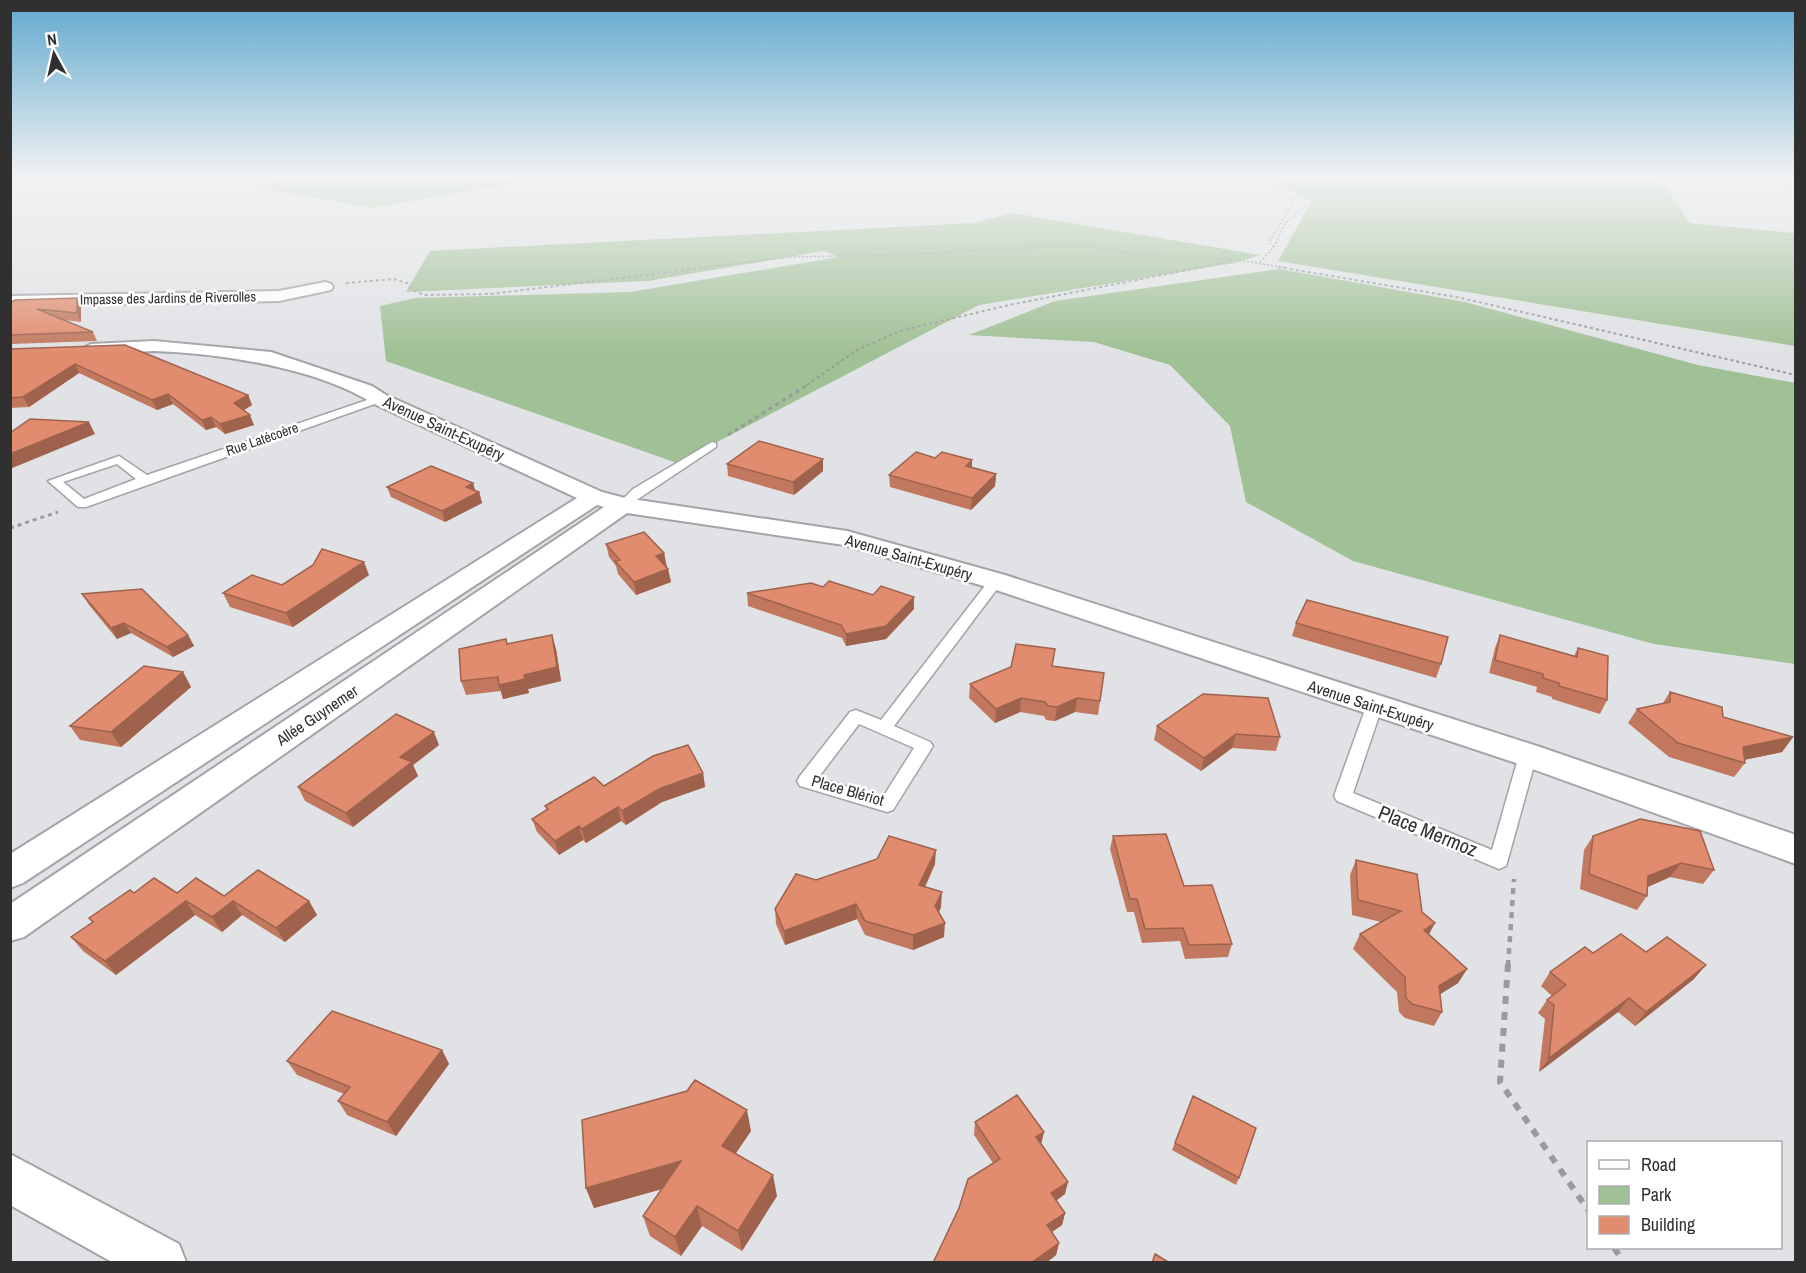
<svg xmlns="http://www.w3.org/2000/svg" width="1806" height="1273" viewBox="0 0 1806 1273" font-family="'Archivo Narrow',sans-serif">
<style>
.green{fill:#a0c095}
.lines{fill:none;stroke-linecap:round;stroke-linejoin:round}
.service-casing{stroke:#a2a4a7;stroke-width:3}
.minor-casing{stroke:#a2a4a7;stroke-width:4}
.path-far4{stroke:#999a9c;stroke-width:1.5;stroke-dasharray:2 2;stroke-linecap:butt}
.path-far3{stroke:#999a9c;stroke-width:2;stroke-dasharray:3 3;stroke-linecap:butt}
.path-far2{stroke:#999a9c;stroke-width:3;stroke-dasharray:4 4;stroke-linecap:butt}
.path-far1{stroke:#999a9c;stroke-width:4.5;stroke-dasharray:6 6;stroke-linecap:butt}
.path{stroke:#999a9c;stroke-width:6;stroke-dasharray:8 8;stroke-linecap:butt}
.service{fill:#fff;fill-rule:evenodd}
.minor{fill:#fff;fill-rule:evenodd}
.wall{fill:#c2785f}
.shaded-wall{fill:#9e624d}
.building{fill:#e18c6e;stroke:#9e624d;stroke-width:1.5}
.labels{text-anchor:middle;stroke-width:5;stroke-linejoin:round;paint-order:stroke}
.far-street-label{font-size:14px;fill:#303031;stroke:#fff}
.street-label{font-size:16px;fill:#303031;stroke:#fff}
.near-street-label{font-size:20px;fill:#303031;stroke:#fff}
</style>
<rect width="100%" height="100%" fill="#e0e2e5"/>
<path class="green" d="M292,176h261l-180,32 -120,-21z
M1277,176h381l32,47 105,10v113l-517,-85 34,-60 -42,-20z
M1013,213l247,42 -25,8 -256,42 -302,158 -291,-102 -6,-55 35,-8 215,-6 209,-35 -15,-6 -176,30 -242,11 24,-41 543,-28z
M1279,269l186,33 233,63 97,18v281l-141,-20 -301,-83 -107,-59 -16,-76 -60,-61 -76,-23 -125,-7 86,-34z"/>
<g class="lines">
<g class="service-casing">
<path id="service" d="M379,396l4,1v4l-297,106h-8l-30,-26 71,-25 28,19zM117,464l19,15 -52,20 -21,-17z
M712,442l4,1v4l-93,62 -6,-4 16,-16z
M996,577l7,4 -109,145 36,16 3,4 -40,64 -6,2 -87,-26 -3,-5 3,-5 50,-64 6,-2 25,10 110,-142zM859,724l55,24 -31,49 -65,-19z
M1374,702l6,1 2,4 -29,86 139,57 27,-95 3,-4h12l3,4 -31,111 -7,3 -7,-3 -155,-65 -3,-5 32,-89 2,-4z"/>
</g>
<g class="minor-casing">
<path id="minor" d="M325,282l6,2 2,3 -2,3 -52,11 -269,5v-10l269,-5z
M154,341l117,11 101,34 14,9 216,97 23,6 222,33 158,44 535,172 256,88v29l-280,-101 -529,-176 -143,-42 -217,-32 -603,424 -14,4v-37l594,-397 -7,-2 -574,378 -13,5v-34l567,-356 -205,-95c-54,-35 -154,-50 -218,-52 -15,0 -65,9 -72,-2l9,-5z
M10,1154l169,90 7,18h-74l-102,-57z"/>
</g>
<path class="path-far4" d="M1748,176l48,15
M1274,247l-5,-5 26,-41
M1260,262l14,-15 10,-22 23,-22 -25,-8 -23,-14 3,-5
M699,268l92,-11 105,-2 184,-10 67,11 85,3
M1196,268l42,-8 49,8"/>
<path class="path-far3" d="M1278,267l183,31 335,77
M346,283l47,-4 14,4 5,7 12,5 66,-1 221,-27
M807,385l50,-35 43,-19 109,-26 194,-38"/>
<path class="path-far2" d="M728,435l81,-51
M10,528l48,-16"/>
<path class="path-far1" d="M1508,966l6,-87"/>
<path class="path" d="M1508,964l-8,118 88,128
M1614,1248l5,7v7"/>
<use href="#service" class="service"/>
<use href="#minor" class="minor"/>
</g>
<path class="wall" d="M10,303l71,4v15l-17,-2 29,12 4,9 -87,3z
M10,349l238,46 4,10 -8,5 10,15 -29,9 -9,-7 -10,3 -33,-26 -16,6 -78,-37 -50,34 -19,1z
M727,464l96,7 -29,24 -66,-19z
M972,467l24,7 -1,12 -24,24 -81,-23 -1,-12z
M473,483l2,7 4,2 3,11 -37,19 -54,-25 -4,-10z
M606,544l58,9 2,14 2,2 3,13 -35,13 -18,-21 -2,-8 -7,-9z
M369,575l-76,52 -63,-20 -7,-14 59,-8z
M823,587l91,22 -28,30 -40,7 -4,-8 -94,-32 -1,-13z
M82,594l106,41 6,11 -21,11 -42,-24 -14,6 -28,-34z
M1296,623l145,41 -5,14 -144,-42z
M1500,635l74,21 4,-8 29,52 -7,14 -48,-15v-2l-16,-5 1,-5 -48,-14 6,-25z
M508,644l48,5 5,32 -33,8 1,4 -26,6 -2,-8 -35,4 -5,-14z
M1052,666l48,35 -2,14 -23,-3 -20,9 -9,-1 -2,-4 -24,-4 -25,11 -26,-25 1,-14z
M183,672l8,15 -70,60 -41,-7 -10,-14z
M1670,692l53,25 70,20 -11,15 -38,8 1,3 -11,14 -65,-20 -41,-34 9,-14 26,-6z
M1157,726l123,11 -4,14 -44,-3 -31,23 -47,-31z
M439,745l-26,20 5,11 -65,51 -48,-26 -7,-14z
M703,773l2,14 -43,15 -36,23 -5,-4 -35,22 -3,-3 -24,15 -22,-23 -5,-13 15,-9 -2,-4 59,-20z
M1113,836l71,50 48,58 -4,13 -43,2 -5,-18 -38,2 -8,-31h-7l-17,-63z
M1593,836l121,34 -11,14 -33,-7 -22,10 -1,9 -10,14 -57,-21 4,-39z
M1356,860l66,52 7,22 38,35 -9,14 -18,11 2,18 -8,14 -29,-8 -6,-6 -2,-20 -44,-43 7,-15 21,-12 -29,-7 -2,-40z
M935,864l-10,23 16,20 -2,5 5,25 -31,13 -48,-15 -8,-16 -72,26 -9,-21 -1,-15 41,-29z
M177,893l132,8 8,14 -32,27 -43,-27 -20,17 -27,-17 -79,60 -33,-24 -12,-14 21,-15 -3,-4z
M1646,952l48,27 -59,47 -17,-14 -79,60 6,-53 -7,-6 9,-13 5,-4 -11,-10 9,-14 43,-19z
M442,1050l7,14 -53,72 -49,-21 -9,-14 6,-7 -47,-19 -10,-14z
M1193,1096l46,82 -3,7 -64,-35z
M975,1122l67,22 23,50 -9,6 9,13 -3,12 -10,7 7,11 -3,12 -10,8h-113l60,-100 -19,-28z
M751,1131l-15,22 41,43 -35,55 -40,-25 -21,30 -31,-20 -7,-20 19,-27 -68,19 -8,-20z"/>
<path class="shaded-wall" d="M77,298l4,9v15l-4,-9z
M75,364l4,9 -50,34 -6,-10z
M168,394l5,10 -16,6 -5,-10z
M248,395l4,10 -13,8 -5,-10z
M250,415l4,10 -29,9 -5,-10z
M211,417l5,10 -10,3 -4,-10z
M89,422l6,12 -85,35v-15z
M823,459v12l-29,24 -1,-13z
M972,460v12l-6,-6z
M996,474l-1,12 -24,24 1,-12z
M473,483l3,11 3,-2 3,11 -37,19 -3,-11 24,-24z
M664,553l3,14 -9,2 -2,-13z
M364,562l5,13 -76,52 -7,-14z
M668,569l3,13 -35,13 -2,-13z
M914,597v12l-28,30 -40,7v-12z
M124,623l7,10 -14,6 -6,-11z
M188,635l6,11 -21,11 -6,-10z
M552,635l4,14 5,32 -33,8 1,4 -26,6 -4,-14 25,-10z
M183,672l8,15 -70,60 -10,-15z
M1021,698l-1,14 -25,11 1,-14z
M1077,698l-2,14 -20,9 2,-14z
M434,732l5,13 -26,20 5,11 -65,51 -7,-14 54,-56z
M1236,734l-4,14 -31,23 3,-13z
M1793,737l-11,15 -44,9 5,-14z
M703,773l2,14 -43,15 -36,23 -4,-14 37,-22z
M618,807l3,14 -35,22 -4,-14z
M579,826l4,14 -24,15 -4,-14z
M936,850l-1,14 -16,36v-15z
M1681,863l-11,14 -32,14 10,-15z
M942,892l-1,15 -6,14v-15z
M186,901l9,14 -79,60 -11,-14z
M233,901l9,14 -20,17 -10,-15z
M309,901l8,14 -32,27 -9,-14z
M856,904l1,15 -72,26 -1,-14z
M945,923l-1,14 -31,13v-15z
M1435,923l-8,15 -3,-8z
M1706,965l-12,14 -59,47 11,-14z
M1467,969l-9,14 -27,17 8,-14z
M1629,998l-11,14 -79,60 10,-14z
M442,1050l7,14 -53,72 -9,-14z
M747,1110l4,21 -24,35 -5,-20z
M1044,1132l-3,13 -5,-8z
M681,1161l6,21 -93,26 -8,-20z
M773,1175l4,21 -35,55 -4,-20z
M1068,1182l-3,12 -16,12 2,-13z
M697,1206l5,20 -21,30 -6,-19z
M1065,1213l-3,12 -18,12 3,-12z
M1059,1243l-3,12 -10,8h-15z"/>
<path class="building" d="M77,298v15l-40,-4 56,23 -83,3v-32l5,-3z
M125,345l123,50 -14,8 16,12 -30,9 -9,-7 -9,3 -34,-26 -16,6 -77,-36 -52,33 -13,1v-49z
M30,419l59,3 -79,32v-21z
M759,441l64,18 -30,23 -66,-18z
M916,452l19,6 7,-6 30,8 -6,6 30,8 -24,24 -83,-23z
M431,466l42,17 -7,4 13,5 -37,19 -55,-24z
M644,532l20,21 -8,3 12,13 -34,13 -19,-21 5,-1 -14,-16z
M322,549l42,13 -78,51 -63,-20 29,-18 30,10 31,-20z
M829,581l44,14 8,-9 33,11 -28,29 -40,8 -5,-9 -94,-32 64,-10 12,4z
M142,589l46,46 -21,12 -43,-24 -13,5 -29,-34z
M1307,600l141,37 -7,27 -145,-41z
M552,635l5,32 -33,8 1,4 -26,6 -1,-8 -37,4 -2,-32 47,-10 1,5z
M1500,635l77,22 1,-9 30,8 -1,44 -48,-14v-3l-16,-5v-4l-48,-14z
M1016,644l39,5 -3,17 52,7 -4,28 -23,-3 -20,9 -9,-1 -3,-4 -24,-4 -25,11 -26,-25 41,-17z
M144,666l39,6 -72,60 -41,-6z
M1670,692l52,15 1,10 70,20 -50,10 2,16 -67,-20 -41,-34 33,-7z
M1203,694l65,4 12,39 -44,-3 -32,24 -47,-32z
M396,714l38,18 -34,25 12,5 -66,51 -48,-26z
M688,745l15,28 -44,16 -37,22 -4,-4 -36,22 -3,-3 -24,15 -23,-22 16,-10 -3,-3 49,-29 10,9 49,-30z
M1640,819l60,12 14,39 -33,-7 -33,13 -1,20 -58,-22 4,-38z
M1166,834l18,52 28,-1 20,59 -43,1 -6,-17 -38,1 -8,-30h-7l-17,-63z
M889,836l47,14 -17,35 23,7 -7,14 10,17 -32,12 -48,-14 -9,-17 -72,27 -9,-22 21,-35 20,6 61,-21z
M1356,860l61,14 5,38 13,11 -11,7 43,39 -28,17 3,26 -30,-8 -6,-6 -1,-21 -45,-43 41,-23 -43,-11z
M258,870l51,31 -33,27 -43,-27 -21,16 -26,-16 -81,60 -34,-24 22,-15 -4,-4 41,-28 4,3 20,-15 23,15 19,-15 28,18z
M1621,934l25,18 21,-15 39,28 -60,47 -17,-14 -80,60 5,-53 -7,-5 19,-15 -16,-13 35,-25 8,6z
M332,1011l110,39 -55,72 -49,-21 12,-14 -63,-26z
M695,1080l52,30 -25,36 51,29 -35,56 -41,-25 -22,31 -32,-21 38,-55 -95,27 -4,-68 105,-29z
M1017,1095l27,37 -8,5 32,45 -17,11 14,20 -18,12 12,18 -28,20h-98l26,-55 9,-29 32,-20 -25,-37z
M1193,1096l63,32 -17,50 -64,-35z
M1155,1254l15,9h-18z"/>
<linearGradient id="sky" x2="0" y2="1"><stop stop-color="#61a9ce"/><stop offset="0.5" stop-color="#f1f2f3"/><stop offset="1" stop-color="#f1f2f3" stop-opacity="0"/></linearGradient>
<rect width="1806" height="354" fill="url(#sky)"/>
<g class="labels">
<g class="far-street-label">
<text transform="translate(168 298) rotate(-1)" y="5">Impasse des Jardins de Riverolles</text>
<text transform="translate(262 439) rotate(-19)" y="5">Rue Latécoère</text>
</g>
<g class="street-label">
<text transform="translate(444 428) rotate(25)" y="6">Avenue Saint-Exupéry</text>
<text transform="translate(909 557) rotate(16)" y="6">Avenue Saint-Exupéry</text>
<text transform="translate(1371 705) rotate(18)" y="6">Avenue Saint-Exupéry</text>
<text transform="translate(317 715) rotate(-34)" y="6">Allée Guynemer</text>
<text transform="translate(848 790) rotate(16)" y="6">Place Blériot</text>
</g>
<g class="near-street-label">
<text transform="translate(1428 831) rotate(22)" y="7">Place Mermoz</text>
</g>
</g>
<rect width="1806" height="1273" fill="none" stroke="#303031" stroke-width="24"/>
<rect x="1587" y="1141" width="195" height="108" fill="#ffffff" stroke="#acacad" stroke-width="1.5"/>
<rect x="1599" y="1160" width="30" height="9" fill="#ffffff" stroke="#acacad" stroke-width="1.5"/>
<text x="1641" y="1171" font-size="18" fill="#303031">Road</text>
<rect x="1599" y="1186" width="30" height="18" fill="#a0c095" stroke="#acacad" stroke-width="1.5"/>
<text x="1641" y="1201" font-size="18" fill="#303031">Park</text>
<rect x="1599" y="1216" width="30" height="18" fill="#e18c6e" stroke="#acacad" stroke-width="1.5"/>
<text x="1641" y="1231" font-size="18" fill="#303031">Building</text>
<g transform="translate(54 54) rotate(352)" stroke="#ffffff" stroke-width="4.5" paint-order="stroke">
<path d="M0-4.5L10 22L0 15L-10 22Z" fill="#303031"/>
<text y="-9" font-size="16" font-weight="bold" text-anchor="middle" fill="#303031">N</text>
</g>
</svg>
